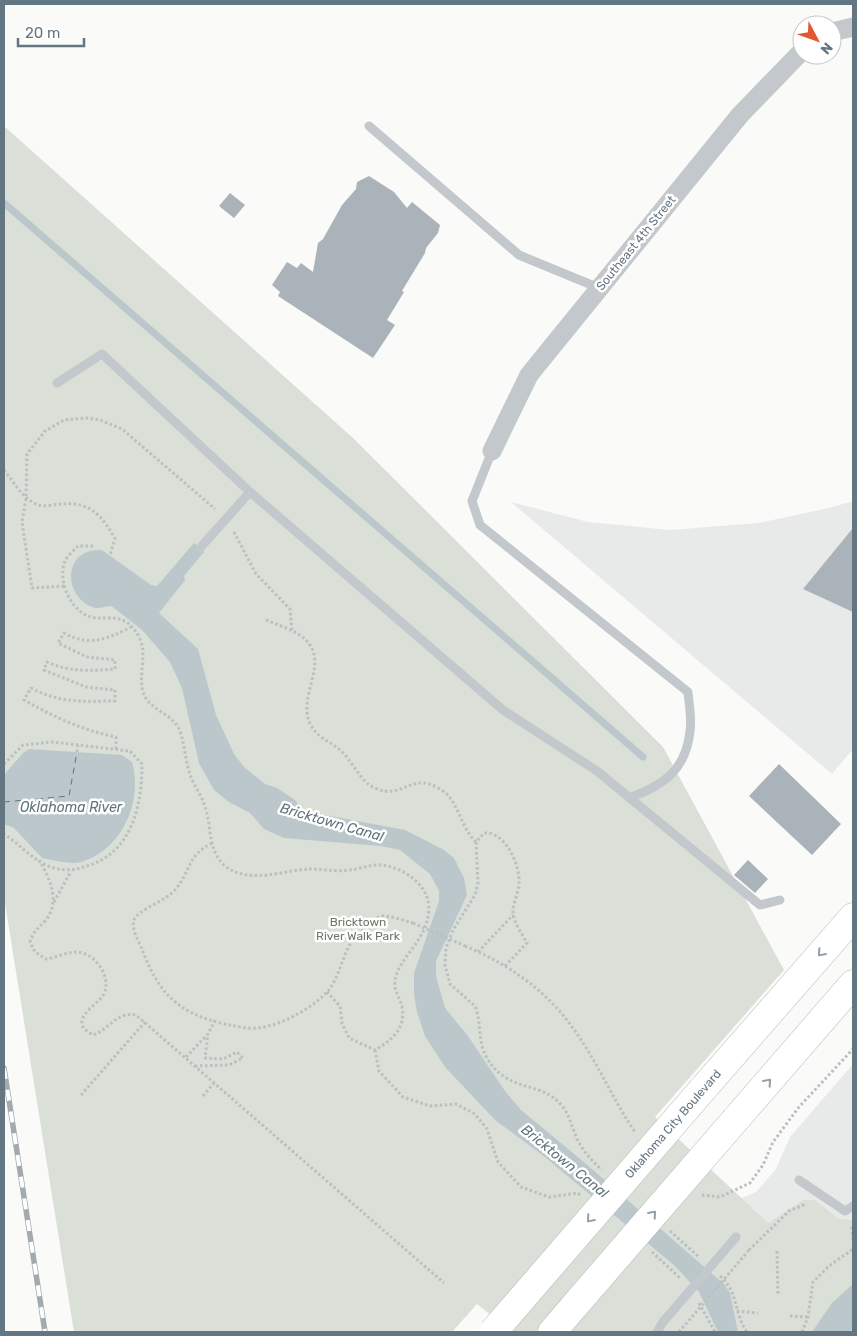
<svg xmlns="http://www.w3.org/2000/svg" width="857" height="1336" viewBox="0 0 857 1336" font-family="Rubik,sans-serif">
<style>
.built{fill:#e8e9e9}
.green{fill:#dadfd7}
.water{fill:#bbc7cb}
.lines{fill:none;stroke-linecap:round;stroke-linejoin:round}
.stream{stroke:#bbc7cb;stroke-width:7}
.ferry{stroke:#60757c;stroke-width:1;stroke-dasharray:6 5;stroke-linecap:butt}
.building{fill:#aab3b9}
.primary-casing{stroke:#b5babe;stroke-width:29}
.path{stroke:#bbbfc2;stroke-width:3;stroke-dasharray:2.5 2.5;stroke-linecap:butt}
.service{stroke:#c3c8cc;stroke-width:9}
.minor{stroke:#c3c8cc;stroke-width:19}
.primary{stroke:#fff;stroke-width:28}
.rail-casing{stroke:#a2aab0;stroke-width:5.5}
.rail{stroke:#fff;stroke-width:4;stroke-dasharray:11;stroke-linecap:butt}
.primary-bridge-casing{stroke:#b5babe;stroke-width:29;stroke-linecap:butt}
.path-bridge{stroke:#bbbfc2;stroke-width:3;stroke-dasharray:2.5 2.5;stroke-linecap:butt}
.service-bridge{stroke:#c3c8cc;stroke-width:9}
.primary-bridge{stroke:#fff;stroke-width:28}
.oneway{stroke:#939fa8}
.labels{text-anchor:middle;stroke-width:5;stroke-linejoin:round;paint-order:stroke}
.street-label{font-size:12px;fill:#657683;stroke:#fff}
.park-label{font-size:12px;fill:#687a64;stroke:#fff}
.water-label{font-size:14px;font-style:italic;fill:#60757c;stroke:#fff}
</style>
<rect width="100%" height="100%" fill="#fafaf8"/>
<path class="built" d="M853,501v248l-21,25 -321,-272 77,20 82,8 88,-7 71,-15z
M853,1064v156l-15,-2 -23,-18h-12l-35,23 -28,-24 16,-7 20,-23 14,-32z"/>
<path class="green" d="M4,126l349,312 310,309 121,223 -129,147 113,106 35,-23h12l23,18 15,2v112h-341l-35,-28 -25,28h-378l-70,-435z"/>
<path class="water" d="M194,543l10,9 -20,24 1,4 -26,33 39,36 18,66 18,39 10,13 21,17 12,4 18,12 6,9 29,7 75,14 39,20 10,8 10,20 3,17 -31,66v15l9,32 23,28 37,55 16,19 64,53 140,122 5,8 8,39h-20l-19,-40 -24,-26 -130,-109 -50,-37 -50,-53 -20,-31 -8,-24 -3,-18v-21l25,-72v-10l-9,-17 -30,-24 -19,-4 -97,-8 -20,-9 -14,-16 -21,-11 -15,-12 -15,-27 -17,-75 -12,-26 -28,-32 -28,-22 -3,-2c-7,0 -12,4 -19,1 -29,-11 -30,-59 10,-57l49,35 6,1z
M29,749l93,6 10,7c11,38 -9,86 -48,99 -12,5 -30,-1 -42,-3l-28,-30 -10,-4v-49l19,-22z
M853,1284v45l-4,3h-37l20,-29z"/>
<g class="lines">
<path class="stream" d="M4,203l639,554"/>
<path class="ferry" d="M4,802l65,-6 8,-44"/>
</g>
<path class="building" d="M369,176l25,16 13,16 5,-6 28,23 -2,8 -12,15 -1,5 -23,38 2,1 -17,28 8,5 -22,33 -95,-62 2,-4 -8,-7 15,-23 10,6 4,-5 12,9 5,-29 5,-4 19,-34 14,-16 1,-7z
M230,193l15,12 -11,13 -15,-12z
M853,528v84l-50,-23z
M779,764l62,60 -29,31 -63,-59z
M748,860l20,19 -13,14 -21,-18z"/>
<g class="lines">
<g class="primary-casing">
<path id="primary" d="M702,1090l151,-173
M736,1119l117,-135
M552,1332l24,-28"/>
</g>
<path class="path" d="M4,470c10,12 19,30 35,35 6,2 16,-1 23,-1 27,-3 41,12 53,35l-5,16
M234,532l22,42 34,35 2,22
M93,546h-15c-4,4 -11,10 -13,15 -7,18 3,43 19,53 17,11 39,-8 55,23 9,17 -1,36 4,55 5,18 31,22 37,39 5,14 5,29 10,43 3,11 12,21 15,33 7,19 2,43 20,59 24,19 58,4 85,3 13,0 27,3 40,1 10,-1 21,-6 31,-5 22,2 49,20 48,45 -2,32 -31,47 -34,71 -1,10 5,17 7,26 4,23 -11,33 -27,43l-26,-12 -7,-15 -2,-17 -13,-14
M64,586l-32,2 -10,-66 4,-24 1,-44 18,-23 19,-11 23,-2 13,2 22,9 93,80
M266,620c12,5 25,9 35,16 34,24 -8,62 11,91 7,12 20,15 29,24 10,9 16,23 26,32 4,4 12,7 17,8 22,3 29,-17 54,-3 21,10 21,38 38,54
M116,749v-12c-34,-7 -62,-20 -92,-37l7,-12c31,16 51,13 84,13v-11l-29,-3 -42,-17 3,-8c22,10 45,9 68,7v-9l-28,-3 -29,-14 6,-10c24,14 44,6 67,-6
M77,752l1,-7
M4,764l19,-19 29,-3 78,9 12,13c0,41 -10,89 -55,102 -12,4 -21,5 -33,2 -19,-5 -34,-24 -50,-34
M212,843c-25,13 -21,27 -36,46 -10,12 -39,21 -42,31 -3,9 5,22 8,29 20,55 47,70 104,79 26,3 63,-17 81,-36 12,-13 15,-36 25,-51 3,-4 8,-7 11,-11 4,-6 11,-13 20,-14 10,0 21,5 30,7
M39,860c11,18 22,42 6,61 -8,9 -11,9 -15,21l5,10 11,7c9,-1 21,-7 30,-7 19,0 36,25 28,42 -5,9 -20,16 -22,27 -1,7 6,11 11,14 17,-6 24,-24 43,-20l308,268
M54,902l17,-31
M465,946c50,21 90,51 118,97 19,29 32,60 52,89
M478,952l35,-37
M505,966l22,-23c-4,-8 -14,-21 -14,-31 0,-9 5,-18 6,-27 2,-18 -13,-54 -35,-52l-8,9 2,41 -3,12 -22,35 -7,18 -1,17 5,19 25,22c7,17 2,35 12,52 21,36 55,22 75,48 7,8 9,18 13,28 6,15 15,25 27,36
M375,1050l4,21 24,26 27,9 26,-2 19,10 12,15 11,33 23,25 28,10 29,-4 2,2
M186,1057l22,-23 7,-14
M195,1066l34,-1 14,-7 -6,-6 -14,7 -18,-1 3,-24
M81,1095l64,-73
M203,1096l11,-13
M702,1195l18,2 30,-14 13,-18 10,-23 26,-35 54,-58
M852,1227l1,15
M670,1231l29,26
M749,1250l40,-39 17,-7
M777,1251l1,45
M652,1252l28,26
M720,1276c19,16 13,36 27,56
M699,1303l16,29
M737,1311l21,2
M790,1316l18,1
M802,1332l6,-15 5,-35 16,-16 24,-17"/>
<path class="service" d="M369,126l150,129 80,33
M57,383l45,-29 148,138 253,218 94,61 163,134 20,-5
M492,451l-20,50 8,24 208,167c1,12 4,27 2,39 -4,39 -26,54 -61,67
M200,548l50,-56
M799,1180l46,31 8,-5
M657,1332l6,-10"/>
<path class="minor" d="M832,32l21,-5
M492,451l37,-76 211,-260 62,-64"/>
<use href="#primary" class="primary"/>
<g class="rail-casing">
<path id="rail" d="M4,1068l41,264"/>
</g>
<use href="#rail" class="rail"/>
<g class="primary-bridge-casing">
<path id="primary-bridge" d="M576,1304l160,-185
M493,1332l209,-242"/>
</g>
<path class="path-bridge" d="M413,923l52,23
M679,1332l70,-82"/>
<path class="service-bridge" d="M663,1322l73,-85"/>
<use href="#primary-bridge" class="primary-bridge"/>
</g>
<defs><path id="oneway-chevron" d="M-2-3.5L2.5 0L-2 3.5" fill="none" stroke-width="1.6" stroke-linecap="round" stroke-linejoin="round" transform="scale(1.25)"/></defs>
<g class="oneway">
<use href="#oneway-chevron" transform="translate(821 953) rotate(131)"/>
<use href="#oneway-chevron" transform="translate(768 1082) rotate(-49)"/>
<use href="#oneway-chevron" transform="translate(653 1214) rotate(-49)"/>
<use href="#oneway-chevron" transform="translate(590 1219) rotate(131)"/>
</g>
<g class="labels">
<g class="street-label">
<text transform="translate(636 243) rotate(-51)" y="4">Southeast 4th Street</text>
<text transform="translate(673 1124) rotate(-49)" y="4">Oklahoma City Boulevard</text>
</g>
<g class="park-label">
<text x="358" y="926">Bricktown<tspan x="358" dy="14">River Walk Park</tspan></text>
</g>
<g class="water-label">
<text x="71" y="812">Oklahoma River</text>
<text transform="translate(332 822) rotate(16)" y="5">Bricktown Canal</text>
<text transform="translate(565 1161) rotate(39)" y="5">Bricktown Canal</text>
</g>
</g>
<rect width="857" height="1336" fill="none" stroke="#657683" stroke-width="10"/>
<g transform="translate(817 40) rotate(131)"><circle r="24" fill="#ffffff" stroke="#c1c8cd"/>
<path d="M0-4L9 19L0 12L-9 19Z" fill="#e4572e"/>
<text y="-8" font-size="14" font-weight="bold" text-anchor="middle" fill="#657683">N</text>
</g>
<path d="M18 38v8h66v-8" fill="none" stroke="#657683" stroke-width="2.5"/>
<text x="25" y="38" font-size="15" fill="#657683" stroke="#ffffff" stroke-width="4" paint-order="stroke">20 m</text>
</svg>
